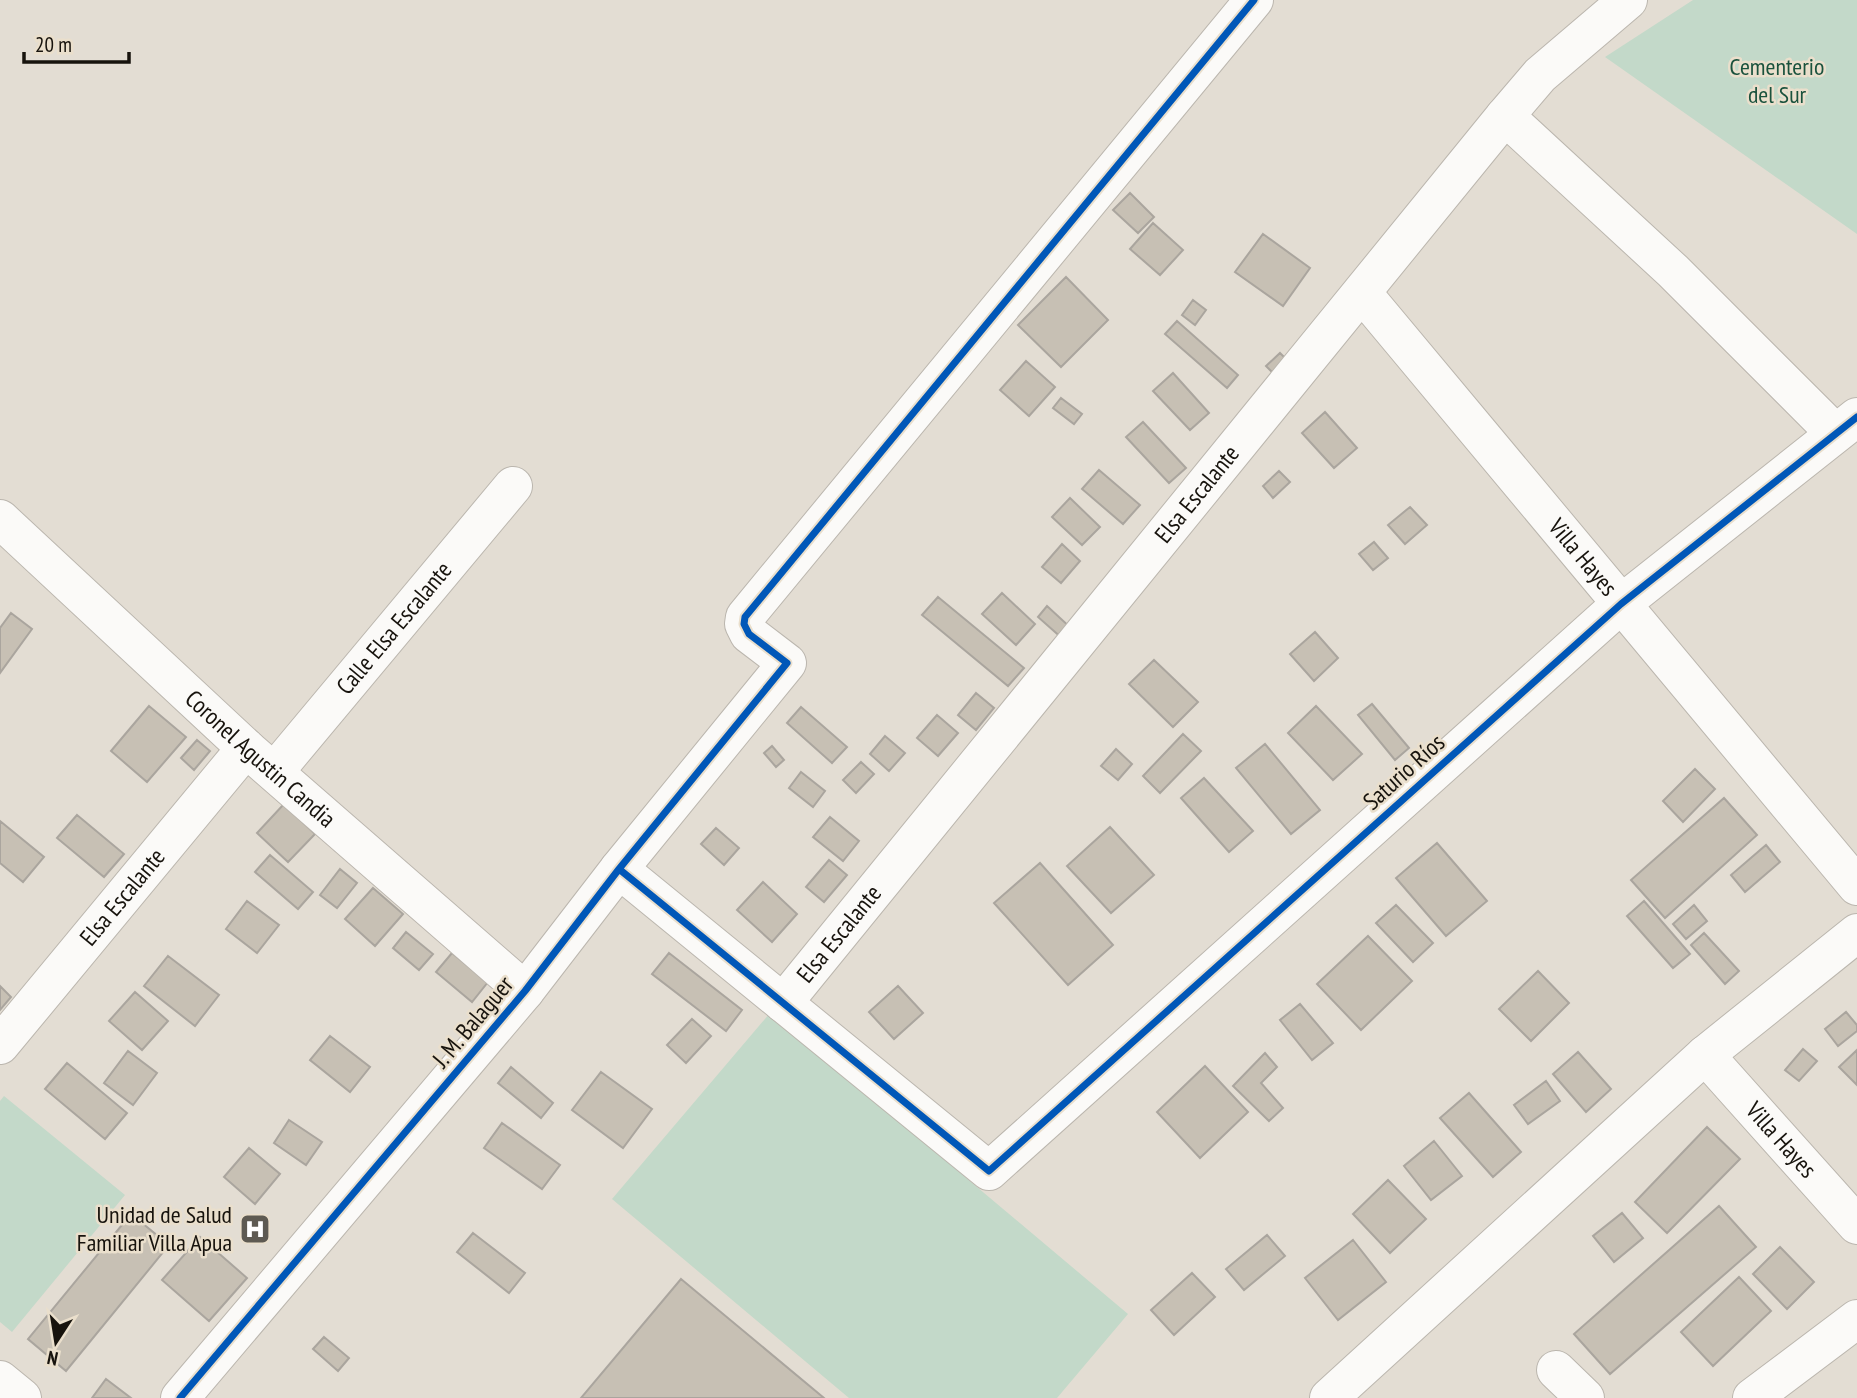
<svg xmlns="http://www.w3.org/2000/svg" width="1857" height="1398" viewBox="0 0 1857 1398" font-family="'PT Sans Narrow',sans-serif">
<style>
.green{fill:#c3d9c9}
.building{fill:#c7c0b4;stroke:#aaa59e;stroke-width:2}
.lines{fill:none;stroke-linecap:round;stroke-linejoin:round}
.minor-casing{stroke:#bbb6ae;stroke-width:40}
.minor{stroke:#fbfaf8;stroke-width:38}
.cycleway-casing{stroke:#eadfcc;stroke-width:11}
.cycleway{stroke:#0057b8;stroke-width:7}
.labels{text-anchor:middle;stroke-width:5;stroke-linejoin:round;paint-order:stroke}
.park-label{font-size:24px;fill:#1a523d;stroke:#eadfcc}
.street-label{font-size:24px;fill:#17130d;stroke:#eadfcc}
.poi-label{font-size:24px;fill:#17130d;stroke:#eadfcc;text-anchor:end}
</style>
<rect width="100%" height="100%" fill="#e3ddd3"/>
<path class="green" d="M1693,0h164v234l-252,-177z
M770,1013l358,301 -71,84h-208l-237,-199z
M4,1096l121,99 -113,137 -12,-10v-221z"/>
<path class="building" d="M1130,193l24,24 -16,16 -25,-23z
M1153,223l30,27 -23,25 -30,-26z
M1263,234l47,34 -27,38 -48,-34z
M1066,277l42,43 -47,47 -43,-42z
M1193,300l13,10 -11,15 -13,-10z
M1177,321l61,54 -11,13 -62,-54z
M1280,353l11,11 -14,13 -11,-11z
M1026,361l29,26 -26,29 -29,-26z
M1173,373l36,40 -19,17 -37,-39z
M1061,398l21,16 -8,10 -21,-16z
M1325,412l32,36 -23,20 -32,-35z
M1143,422l43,46 -17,15 -43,-46z
M1099,470l41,35 -17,19 -41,-35z
M1279,471l11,11 -17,16 -10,-12z
M1070,498l30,29 -18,18 -30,-28z
M1410,507l17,18 -22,19 -17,-19z
M1374,542l14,16 -15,12 -14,-16z
M1062,544l18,17 -19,22 -19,-16z
M1002,593l33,31 -19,21 -34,-31z
M938,597l86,71 -16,18 -86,-71z
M1047,606l25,23 -9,10 -25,-22z
M11,613l21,16 -32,44v-45z
M1315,632l23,26 -24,23 -24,-27z
M1154,660l44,42 -25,25 -44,-43z
M976,693l18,15 -18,22 -18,-15z
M1372,704l37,44 -14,12 -37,-45z
M149,706l37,31 -39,45 -36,-31z
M1316,706l46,48 -29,26 -45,-47z
M801,707l46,40 -15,16 -45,-40z
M937,715l21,18 -20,23 -21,-18z
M1183,734l18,17 -41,42 -17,-17z
M885,736l20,17 -16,18 -19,-17z
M197,740l13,11 -16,19 -13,-12z
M1265,744l55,66 -29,24 -55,-66z
M772,746l12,14 -8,7 -12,-14z
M1116,749l16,15 -14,16 -17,-14z
M861,762l13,12 -18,19 -13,-13z
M1695,769l20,20 -32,33 -20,-21z
M801,772l24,19 -12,16 -24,-19z
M1204,778l49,53 -24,21 -48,-54z
M1724,798l33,37 -92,83 -34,-38z
M284,804l31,30 -27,28 -31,-29z
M77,815l47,39 -20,23 -47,-39z
M830,817l29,24 -16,20 -30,-24z
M0,821l44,36 -21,25 -23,-19z
M1110,827l44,48 -43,38 -44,-47z
M716,828l23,20 -15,17 -23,-21z
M1437,843l50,58 -41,35 -50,-58z
M1766,845l14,17 -35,30 -14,-17z
M270,855l43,37 -15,17 -43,-37z
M829,860l18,15 -23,27 -18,-15z
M1040,863l73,82 -45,40 -74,-82z
M340,869l17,14 -20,25 -17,-13z
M763,882l34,32 -25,28 -35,-32z
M373,888l30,26 -28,32 -30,-27z
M247,901l32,24 -22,28 -31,-24z
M1644,901l46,53 -17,14 -46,-52z
M1396,905l37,38 -20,19 -37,-39z
M1694,905l13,16 -21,18 -13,-15z
M406,932l27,22 -14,16 -26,-22z
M1704,933l35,38 -14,13 -34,-39z
M1368,936l44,45 -51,49 -44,-46z
M452,953l36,29 -16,20 -36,-30z
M669,953l73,57 -16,21 -74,-57z
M168,956l51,39 -24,31 -51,-40z
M1538,971l31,32 -38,38 -32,-32z
M0,986l11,11 -11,13z
M898,986l25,27 -29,26 -25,-27z
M135,992l33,29 -26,29 -33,-29z
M1300,1004l33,39 -21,17 -32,-40z
M1846,1012l11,13v6l-19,15 -13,-17z
M692,1019l19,17 -25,27 -19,-18z
M330,1036l40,31 -20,25 -40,-32z
M1803,1049l14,12 -18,20 -14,-11z
M1857,1050v35l-18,-18z
M128,1051l29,22 -24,32 -29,-22z
M1578,1052l33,37 -25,23 -33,-38z
M1265,1053l12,14 -16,16 22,25 -14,13 -36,-35z
M67,1063l60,50 -22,26 -60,-50z
M1205,1066l43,46 -48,46 -43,-46z
M511,1067l42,36 -12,15 -43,-35z
M601,1072l51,37 -29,39 -51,-38z
M1546,1081l14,20 -32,23 -14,-19z
M1469,1093l52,59 -28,25 -53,-59z
M289,1120l33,22 -16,23 -32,-22z
M502,1123l58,42 -18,24 -58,-41z
M1707,1127l33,32 -73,74 -32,-31z
M1434,1141l28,35 -31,24 -27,-34z
M249,1148l31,26 -25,30 -31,-27z
M1388,1180l38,39 -36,34 -37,-39z
M1719,1206l37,41 -146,127 -36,-40z
M1622,1213l21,25 -29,24 -21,-26z
M131,1214l38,31 -103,126 -38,-32z
M473,1233l52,40 -16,20 -52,-41z
M1267,1235l18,21 -41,34 -18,-21z
M200,1237l47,41 -38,43 -47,-41z
M1353,1240l33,42 -48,38 -33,-42z
M1780,1247l34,35 -27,27 -34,-35z
M1192,1273l23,24 -41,38 -23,-25z
M1739,1277l32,34 -58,55 -32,-34z
M681,1279l143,119h-243z
M324,1337l25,21 -11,13 -25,-22z
M106,1379l25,19h-39z"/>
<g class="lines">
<g class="minor-casing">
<g id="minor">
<path d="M1505,116l168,155 162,162"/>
<path id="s1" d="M1363,294l494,592"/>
<path id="s2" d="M0,519l246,229 279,243"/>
<path id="s3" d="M275,771l238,-285"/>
<path d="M619,869l370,302 632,-567 236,-187"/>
<path id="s4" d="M783,1003l722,-887 35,-41 88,-75"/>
<path id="s5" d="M0,1045l246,-297"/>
<path id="s6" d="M1705,1055l152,170"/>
<path d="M1556,1370l29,28"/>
<path d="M0,1380l22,18"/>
<path d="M180,1398l345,-407 94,-122 168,-206 -38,-29 -5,-10 1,-7 509,-617"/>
<path d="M1329,1398l376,-343 152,-122"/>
<path d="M1752,1398l105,-79"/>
</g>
</g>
<use href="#minor" class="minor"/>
<g class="cycleway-casing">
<path id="cycleway" d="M619,869l370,302 632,-567 236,-187
M180,1398l345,-407 94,-122 168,-206 -38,-29 -5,-10 1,-7 509,-617"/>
</g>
<use href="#cycleway" class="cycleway"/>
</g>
<defs>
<g id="hospital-square" transform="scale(1.575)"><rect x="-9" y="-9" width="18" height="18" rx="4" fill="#5e5a52" stroke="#eadfcc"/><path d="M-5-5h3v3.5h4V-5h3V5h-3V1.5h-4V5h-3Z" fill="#fff"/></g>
</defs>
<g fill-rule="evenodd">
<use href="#hospital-square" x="255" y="1229"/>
</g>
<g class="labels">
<g class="park-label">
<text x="1777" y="75">Cementerio<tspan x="1777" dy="28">del Sur</tspan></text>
</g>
<g class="street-label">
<text dy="8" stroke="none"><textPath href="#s4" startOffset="656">Elsa Escalante</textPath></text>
<text dy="8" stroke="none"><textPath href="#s1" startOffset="343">Villa Hayes</textPath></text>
<text dy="8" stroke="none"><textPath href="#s3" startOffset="186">Calle Elsa Escalante</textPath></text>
<text dy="8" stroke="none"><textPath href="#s2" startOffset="354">Coronel Agustin Candia</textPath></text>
<text transform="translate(1404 772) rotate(-42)" y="8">Saturio Ríos</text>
<text dy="8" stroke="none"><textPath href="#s5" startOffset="192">Elsa Escalante</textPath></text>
<text dy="8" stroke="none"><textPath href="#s4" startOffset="89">Elsa Escalante</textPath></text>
<text transform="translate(473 1022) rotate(-50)" y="8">J. M. Balaguer</text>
<text dy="8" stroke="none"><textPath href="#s6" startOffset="114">Villa Hayes</textPath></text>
</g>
<g class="poi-label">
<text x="232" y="1223">Unidad de Salud<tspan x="232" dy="28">Familiar Villa Apua</tspan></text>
</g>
</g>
<g transform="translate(56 1342) rotate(192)" stroke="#eadfcc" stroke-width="5" paint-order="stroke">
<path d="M0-5L12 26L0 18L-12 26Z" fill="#17130d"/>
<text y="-10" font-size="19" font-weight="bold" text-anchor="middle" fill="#17130d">N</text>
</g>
<path d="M24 52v10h105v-10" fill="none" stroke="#17130d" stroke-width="3.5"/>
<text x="35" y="52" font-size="21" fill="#17130d" stroke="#eadfcc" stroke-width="5" paint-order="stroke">20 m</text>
</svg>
